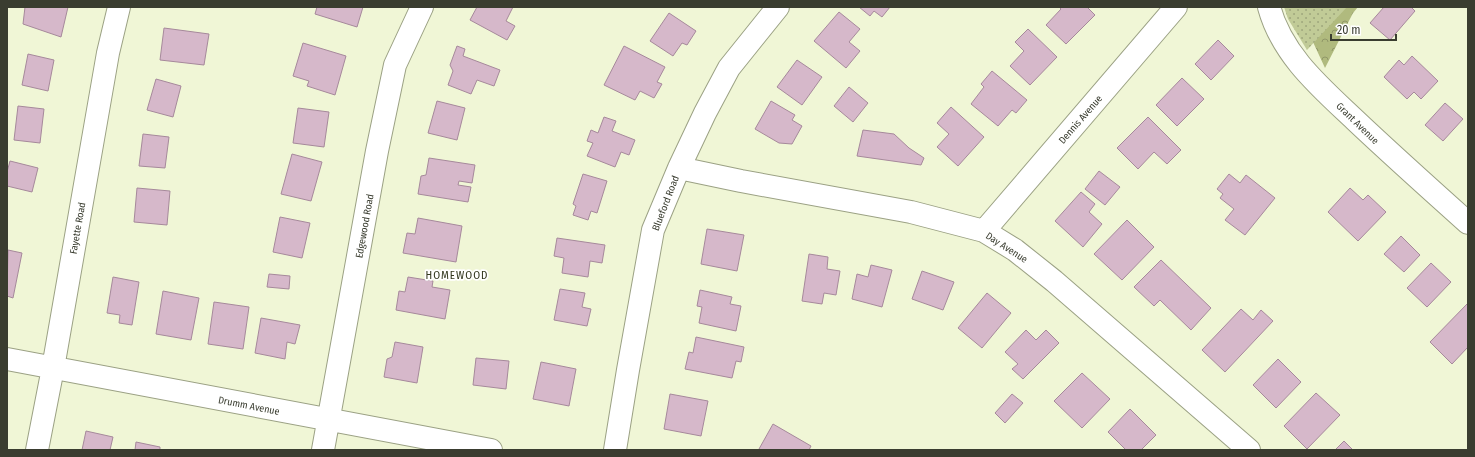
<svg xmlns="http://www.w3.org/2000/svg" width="1475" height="457" viewBox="0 0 1475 457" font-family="'Fira Sans Condensed',sans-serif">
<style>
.forest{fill:url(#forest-crowns)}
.park{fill:url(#park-dots)}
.building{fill:#d6b8ca;stroke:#a6899b}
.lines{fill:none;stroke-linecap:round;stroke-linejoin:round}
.minor-casing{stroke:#9ba184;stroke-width:24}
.minor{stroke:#fff;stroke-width:22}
.labels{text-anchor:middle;stroke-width:3.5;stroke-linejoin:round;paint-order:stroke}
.street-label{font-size:10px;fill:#3a3d30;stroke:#fff}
.neighbourhood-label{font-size:11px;letter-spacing:1px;fill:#32371d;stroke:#fff}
</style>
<defs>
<pattern id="forest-crowns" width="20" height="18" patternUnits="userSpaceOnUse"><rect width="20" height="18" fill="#b0ba7e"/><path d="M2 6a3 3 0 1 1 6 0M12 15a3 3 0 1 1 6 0" fill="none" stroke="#909868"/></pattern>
<pattern id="park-dots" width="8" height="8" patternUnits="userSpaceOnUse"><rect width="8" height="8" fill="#c1cb97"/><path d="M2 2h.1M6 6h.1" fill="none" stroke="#9ea67c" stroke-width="1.8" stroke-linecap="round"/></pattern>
</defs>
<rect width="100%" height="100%" fill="#f0f6d6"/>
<path class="forest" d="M1302,7h56l-5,6 -28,55 -18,-39z"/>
<path class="park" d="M1284,7h63l-40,43 -19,-31z"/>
<path class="building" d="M25,7h43l-7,30 -38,-13z
M317,7h46l-6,20 -42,-13z
M477,7h36l-7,14 9,5 -8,14 -37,-20z
M859,7h31l-8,10 -8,-6 -4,5z
M1059,7h28l8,8 -29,29 -20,-19 15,-16z
M1384,7h27l4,4 -25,29 -20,-17z
M839,12l21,17 -11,13 11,9 -14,17 -32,-27z
M669,13l27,18 -9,14 -5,-2 -9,13 -23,-15z
M164,28l45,6 -5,31 -44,-5z
M1028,29l29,28 -27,28 -20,-19 14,-15 -9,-9z
M1218,40l16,16 -23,24 -16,-16z
M303,43l43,13 -11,39 -28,-9 2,-5 -16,-5z
M457,46l8,3 -2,7 37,14 -6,16 -17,-6 -6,14 -23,-9 5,-14 -3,-6z
M624,46l41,21 -8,15 5,2 -8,14 -14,-7 -5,9 -31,-15z
M28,54l26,6 -6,31 -26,-6z
M1412,56l26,25 -17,18 -7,-7 -7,7 -23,-22 15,-17 5,5z
M797,60l25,17 -20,28 -25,-18z
M992,71l35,29 -11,13 -4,-3 -14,16 -27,-22 13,-17 -3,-3z
M1182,78l22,21 -27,27 -21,-21z
M156,79l25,7 -8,31 -26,-7z
M849,87l19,16 -15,19 -19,-16z
M437,101l28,7 -8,32 -29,-7z
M771,101l24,14 -3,5 10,6 -10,18 -13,-1 -24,-14z
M1445,103l18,16 -20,22 -18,-16z
M18,106l26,3 -4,34 -26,-3z
M951,107l33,30 -26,29 -21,-19 12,-13 -12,-11z
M298,108l31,4 -5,35 -31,-4z
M604,117l12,4 -4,10 23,9 -6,15 -8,-3 -6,15 -28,-11 6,-13 -6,-2 4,-11 7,3z
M1148,117l33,33 -14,14 -13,-12 -16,17 -21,-21z
M863,130l31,4 15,14 15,10 -3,7 -64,-9z
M143,134l26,3 -4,31 -26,-2z
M292,154l30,8 -11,39 -30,-7z
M429,158l46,7 -3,18 -13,-2 -1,4 13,2 -3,15 -50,-8 3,-18 5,-1z
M10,161l28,7 -6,24 -25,-6v-14z
M1099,171l21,16 -15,18 -20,-16z
M583,174l24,7 -10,32 -6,-2 -3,9 -15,-5 3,-9 -3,-2z
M1229,174l11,9 6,-8 29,23 -30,37 -20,-15 9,-11 -14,-11 3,-4 -6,-5z
M137,188l33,3 -3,34 -33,-3z
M1350,188l13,12 5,-5 18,17 -28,29 -30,-29z
M1081,192l14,12 -6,8 13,12 -19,23 -28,-26z
M280,217l30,6 -8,35 -29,-6z
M418,218l44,8 -6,36 -53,-9 4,-20 8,1z
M1127,220l27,27 -32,33 -28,-26z
M707,229l37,6 -7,36 -36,-7z
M1401,236l19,19 -16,17 -20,-18z
M557,238l48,7 -3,18 -12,-2 -2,16 -26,-4 2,-15 -10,-2z
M8,250l14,3 -9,45 -6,-2z
M809,254l19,3 -1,12 13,2 -4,24 -12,-2 -2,11 -20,-3z
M1161,260l50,48 -20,22 -31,-30 -6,6 -20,-19z
M1431,263l20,19 -24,25 -20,-19z
M871,265l21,5 -10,37 -30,-8 5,-25 11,3z
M922,271l32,11 -11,28 -31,-11z
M269,274l21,2 -1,13 -22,-2z
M113,277l26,5 -7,43 -13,-2 1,-8 -13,-2z
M408,277l25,4 -1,6 18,3 -5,29 -49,-9 3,-19 6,1z
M560,289l25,4 -3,14 9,2 -4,17 -33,-6z
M700,290l32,7 -2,7 11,2 -5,25 -37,-8 3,-16 -5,-1z
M163,291l36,7 -8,42 -35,-6z
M987,293l24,20 -29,35 -24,-20z
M214,302l35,5 -6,42 -35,-5z
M1468,303v44l-16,17 -22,-22z
M1241,309l12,11 8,-10 12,11 -48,51 -23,-22z
M261,318l39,7 -5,19 -8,-2 -2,17 -30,-6z
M1026,330l10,10 10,-10 13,13 -36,36 -11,-10 6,-5 -13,-12z
M696,337l48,10 -3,15 -5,-1 -4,17 -47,-9 4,-17 4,1z
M395,342l28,5 -6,36 -33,-6 3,-18 5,-2z
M476,358l33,3 -3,28 -33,-4z
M1278,359l23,23 -25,26 -23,-23z
M541,362l35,7 -7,37 -36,-7z
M1082,373l28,26 -28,29 -28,-27z
M1316,393l24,22 -33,34 -23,-23z
M670,394l38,7 -7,35 -37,-7z
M1012,394l11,9 -18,20 -10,-10z
M1130,409l26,26 -15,15h-15l-18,-18z
M773,424l38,22 -2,4h-47l-3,-1z
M86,431l27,6 -3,13h-28z
M1344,441l9,9h-18z
M136,442l24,5v3h-25z"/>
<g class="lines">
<g class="minor-casing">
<path id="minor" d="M1269,7c13,48 51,80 86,113 37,35 75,69 113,103
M679,168l62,13 170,31 73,19 31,19 39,31 195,169
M984,231l192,-224
M7,359l484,91
M37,450l16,-82 55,-315 11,-46
M323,450l54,-299 18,-86 27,-58
M615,450l13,-80 25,-140 26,-62 26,-55 24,-45 49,-61"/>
</g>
<use href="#minor" class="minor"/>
</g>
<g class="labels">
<g class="street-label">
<text transform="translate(1080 119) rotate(-49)" y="4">Dennis Avenue</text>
<text transform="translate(1358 123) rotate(44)" y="4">Grant Avenue</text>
<text transform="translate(665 203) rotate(-69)" y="4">Blueford Road</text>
<text transform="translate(364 226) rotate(-80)" y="4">Edgewood Road</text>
<text transform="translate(77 228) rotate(-80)" y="4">Fayette Road</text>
<text transform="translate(1007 247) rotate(33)" y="4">Day Avenue</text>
<text transform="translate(249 405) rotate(11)" y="4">Drumm Avenue</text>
</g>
<g class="neighbourhood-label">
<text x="457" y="279">HOMEWOOD</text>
</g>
</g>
<rect width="1475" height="457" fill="none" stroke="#3a3d30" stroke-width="16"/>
<path d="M1331 34v6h65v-6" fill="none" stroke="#3a3d30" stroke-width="2"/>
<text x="1337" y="34" font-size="12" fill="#3a3d30" stroke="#ffffff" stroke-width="3" paint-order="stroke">20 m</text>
</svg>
